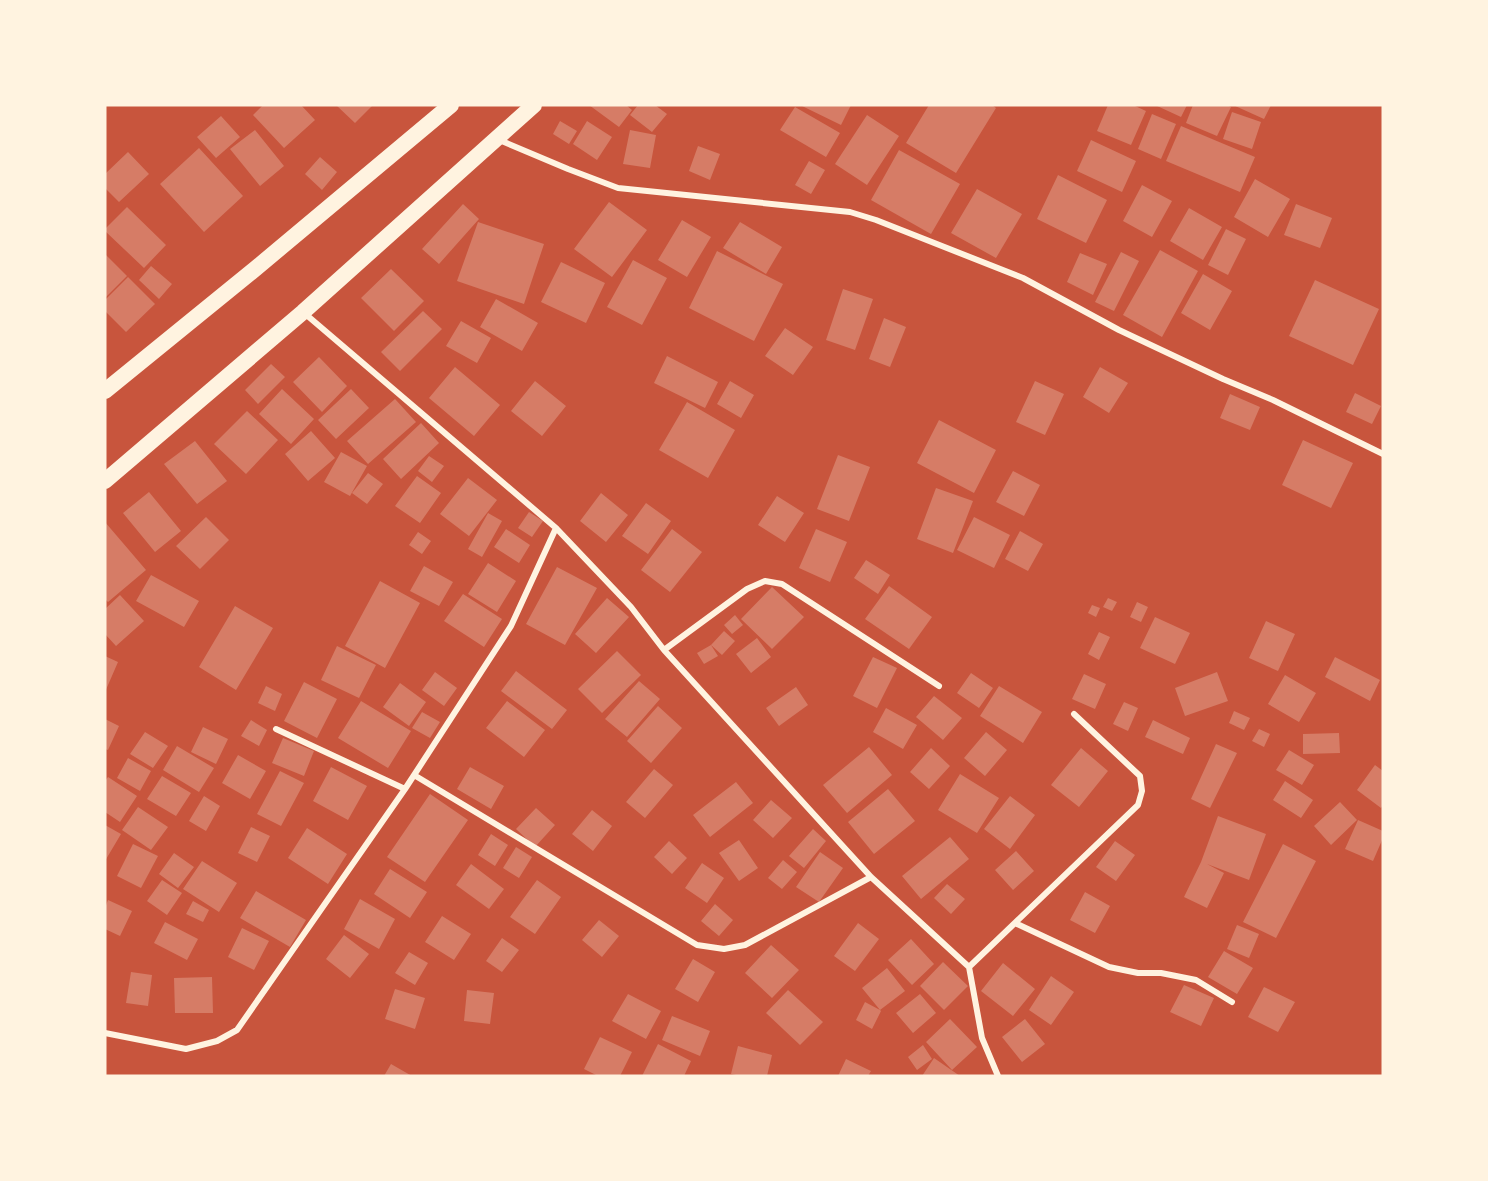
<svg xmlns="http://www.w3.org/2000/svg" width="1488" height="1181" viewBox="0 0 1488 1181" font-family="Signika,sans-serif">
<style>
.building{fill:#d67c66}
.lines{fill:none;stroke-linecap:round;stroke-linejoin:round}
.minor{stroke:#fff3e0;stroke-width:6}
.trunk{stroke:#fff3e0;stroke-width:16}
</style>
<rect width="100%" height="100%" fill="#c8553d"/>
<path class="building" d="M263,105h38l14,15 -31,28 -31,-33z
M336,105h37l-18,18z
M589,105h37l6,5 -13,17z
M638,105h17l12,9 -15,18 -22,-17z
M800,105h51l-10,20z
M929,105h63l4,3 -40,65 -50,-30z
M1108,105h25l13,6 -15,34 -34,-14z
M1155,105h32l-6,12z
M1193,105h34l4,2 -14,29 -31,-13z
M1233,105h38l-7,14z
M795,107l45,26 -14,24 -46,-27z
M1232,112l29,10 -9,27 -29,-10z
M1152,114l24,10 -15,35 -23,-10z
M867,115l32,21 -32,49 -32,-21z
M221,116l19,21 -24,21 -19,-21z
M560,121l17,10 -8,13 -16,-10z
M587,121l25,16 -15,23 -24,-16z
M1181,126l74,31 -15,35 -74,-31z
M255,130l29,36 -24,20 -30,-37z
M630,130l26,5 -6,33 -27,-4z
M1091,140l45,21 -14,31 -45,-21z
M698,146l22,8 -10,26 -21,-9z
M199,148l44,48 -39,36 -44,-48z
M899,150l61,34 -29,50 -60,-34z
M128,152l21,22 -30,28 -14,-14v-14z
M320,157l17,15 -15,18 -17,-16z
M809,161l16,9 -14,24 -16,-9z
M1058,175l49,25 -21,43 -49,-24z
M1255,179l35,20 -22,38 -34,-20z
M1142,185l30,16 -20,36 -29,-16z
M977,189l45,25 -26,44 -45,-25z
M609,202l38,28 -35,47 -38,-28z
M463,204l16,15 -40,45 -17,-15z
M1296,204l36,14 -12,30 -36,-13z
M127,207l39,38 -22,23 -39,-37v-2z
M1189,208l33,19 -19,33 -33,-19z
M682,220l29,17 -24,40 -29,-17z
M478,222l66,22 -20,60 -67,-23z
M740,222l42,25 -16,27 -43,-26z
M1226,229l20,10 -18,36 -20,-10z
M1160,250l38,21 -36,66 -39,-22z
M717,251l66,33 -29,57 -65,-33z
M1121,252l18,9 -25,50 -19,-9z
M1080,253l27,11 -14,31 -26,-13z
M105,254l22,22 -22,22z
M633,260l34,18 -25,47 -35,-18z
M561,262l44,21 -19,40 -45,-21z
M151,266l21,18 -13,15 -20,-19z
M391,269l33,32 -30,30 -33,-33z
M1203,274l29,17 -22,39 -29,-17z
M128,277l27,27 -29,28 -21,-21v-11z
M1315,280l64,29 -26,56 -64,-29z
M843,289l30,10 -18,51 -29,-10z
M496,299l42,24 -16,28 -42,-24z
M423,311l19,18 -42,42 -19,-19z
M884,318l22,9 -16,40 -21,-8z
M461,321l30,17 -14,25 -31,-17z
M785,328l28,19 -20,28 -28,-19z
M667,356l51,26 -13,26 -51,-25z
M319,357l28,29 -25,26 -29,-30z
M271,364l14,13 -27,27 -13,-14z
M455,367l45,38 -26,31 -45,-38z
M1100,367l28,16 -19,30 -26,-16z
M535,381l31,25 -24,30 -31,-25z
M730,381l24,14 -13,23 -24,-14z
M1035,381l29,13 -19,41 -29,-13z
M282,389l32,30 -23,25 -32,-30z
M351,389l18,19 -33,31 -18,-19z
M1355,393l26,13 -9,18 -26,-12z
M1230,394l30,13 -10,23 -30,-12z
M395,399l21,23 -48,42 -21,-23z
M687,402l48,28 -27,48 -49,-28z
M247,411l31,29 -32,34 -32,-30z
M939,420l57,30 -22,43 -57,-30z
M421,423l18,20 -38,36 -18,-20z
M311,431l24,27 -27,23 -23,-27z
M1303,440l50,23 -22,45 -49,-23z
M195,441l32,40 -30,23 -33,-40z
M341,452l26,14 -17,30 -26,-14z
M838,455l32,12 -21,54 -32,-12z
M429,456l15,10 -12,16 -14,-11z
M1013,471l27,14 -16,31 -28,-14z
M368,473l15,11 -16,20 -15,-11z
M417,476l24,17 -21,30 -25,-17z
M468,478l29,22 -28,36 -29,-22z
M936,488l37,13 -20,52 -36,-14z
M149,492l32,39 -26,21 -32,-39z
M601,493l27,22 -22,27 -26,-21z
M777,496l27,17 -19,29 -27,-17z
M646,503l25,18 -23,33 -26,-18z
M529,512l14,9 -11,16 -14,-9z
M488,513l14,8 -20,36 -14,-8z
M206,517l23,23 -29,29 -24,-23z
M974,517l36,18 -16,33 -37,-18z
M105,522l41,48 -38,32 -3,-3z
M506,529l24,16 -11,18 -25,-16z
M672,529l30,23 -32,40 -29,-22z
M816,529l31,13 -17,40 -31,-14z
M1020,531l23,13 -15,27 -23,-12z
M418,532l13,9 -9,13 -13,-9z
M866,560l24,15 -12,19 -24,-16z
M488,563l28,18 -19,31 -29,-18z
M424,566l29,16 -14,24 -29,-15z
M557,567l40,21 -32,57 -39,-21z
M151,575l48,26 -15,26 -48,-26z
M380,581l40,22 -35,65 -40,-22z
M889,586l43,31 -23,32 -44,-30z
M772,587l32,30 -32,32 -31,-30z
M463,594l39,25 -18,28 -40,-26z
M120,595l24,26 -28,25 -11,-12v-25z
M607,598l22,19 -33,36 -21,-19z
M1108,598l9,4 -5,9 -9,-4z
M1137,602l11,5 -7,15 -11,-5z
M1092,605l8,3 -4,9 -8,-4z
M235,606l38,22 -37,62 -37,-23z
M735,615l8,10 -11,9 -8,-9z
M1155,617l35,16 -15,31 -35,-16z
M1266,621l29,13 -17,37 -29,-13z
M724,631l11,10 -13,14 -11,-10z
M1099,632l11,5 -11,23 -11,-6z
M757,638l14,19 -20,16 -15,-19z
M711,645l7,11 -14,8 -7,-11z
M337,646l39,19 -17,33 -38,-18z
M617,651l24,24 -39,38 -24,-24z
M105,656l13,6 -13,30z
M873,657l24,11 -20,40 -24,-12z
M1335,657l45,23 -10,21 -45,-24z
M516,671l51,39 -15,19 -51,-38z
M435,672l22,16 -13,18 -22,-16z
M1217,672l11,29 -43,15 -10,-28z
M971,673l22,15 -14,20 -22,-15z
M1084,674l22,10 -11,25 -23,-10z
M1285,675l31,18 -17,29 -31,-18z
M639,681l21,18 -33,38 -22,-18z
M304,682l33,17 -20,39 -33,-17z
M400,683l26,19 -17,24 -26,-19z
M266,686l16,8 -7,17 -17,-8z
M999,686l43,26 -19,31 -43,-27z
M796,687l12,18 -29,21 -13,-18z
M934,696l28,22 -19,22 -27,-23z
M361,701l50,30 -23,37 -50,-30z
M507,701l38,29 -21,27 -38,-29z
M1124,702l14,6 -10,23 -15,-7z
M658,706l24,22 -31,35 -24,-22z
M886,708l31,17 -14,24 -30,-17z
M1234,711l16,7 -6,12 -15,-7z
M422,712l18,10 -10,16 -18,-10z
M105,719l14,7 -11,24 -3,-1z
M251,720l16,10 -8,16 -18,-10z
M1153,720l37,18 -7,16 -38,-17z
M203,727l25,12 -12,25 -25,-12z
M1259,729l11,5 -6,13 -12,-6z
M145,732l23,14 -15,22 -23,-14z
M986,732l21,18 -22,26 -21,-18z
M1339,733l1,20 -37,1v-20z
M283,738l31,13 -10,25 -32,-13z
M1216,744l21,9 -27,55 -19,-9z
M177,746l37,22 -15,24 -36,-22z
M869,747l23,28 -45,38 -24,-28z
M931,748l19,18 -21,23 -19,-17z
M1081,748l27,23 -29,36 -28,-22z
M1289,750l25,15 -12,20 -26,-15z
M238,755l28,16 -16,28 -28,-16z
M128,758l23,13 -11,20 -23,-13z
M1375,765l8,6v34l-2,3 -24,-18z
M331,767l36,19 -19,34 -35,-19z
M470,767l34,19 -13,23 -34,-20z
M654,769l19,16 -28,33 -19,-16z
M280,771l24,12 -23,43 -24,-12z
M960,774l39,24 -22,35 -39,-23z
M162,776l29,17 -15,23 -29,-17z
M108,777l29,19 -17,26 -15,-10v-31z
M1285,781l28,19 -12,18 -28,-18z
M736,782l17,21 -43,34 -17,-22z
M888,789l27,32 -41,33 -26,-32z
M430,794l38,26 -43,62 -38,-25z
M204,796l16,10 -14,25 -17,-10z
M1010,796l25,19 -25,34 -26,-20z
M771,800l21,18 -19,20 -20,-18z
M1340,802l17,18 -26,25 -17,-19z
M138,807l30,20 -17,23 -29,-20z
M536,808l19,17 -20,22 -19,-18z
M592,810l20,16 -19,25 -21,-17z
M1218,816l48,18 -17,46 -42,-16 17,9 -17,35 -23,-11 17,-35z
M1358,820l25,11v7l-10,23 -28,-12z
M105,825l16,9 -16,27z
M251,827l19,9 -13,26 -19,-9z
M307,828l40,26 -19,30 -40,-26z
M813,829l13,12 -22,27 -15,-12z
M491,834l17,11 -13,21 -17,-11z
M950,837l19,22 -48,40 -19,-23z
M739,840l19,28 -19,13 -20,-28z
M669,841l18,17 -15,16 -18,-17z
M1115,841l20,14 -19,26 -20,-14z
M133,844l25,12 -17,32 -24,-12z
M1283,844l33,17 -40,77 -33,-16z
M516,847l16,10 -13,21 -16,-10z
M1016,851l18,20 -21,19 -18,-20z
M820,852l23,16 -24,34 -23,-15z
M174,853l20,14 -16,21 -19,-14z
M783,860l14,12 -15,17 -14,-11z
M202,861l35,22 -18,29 -36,-23z
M702,863l22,15 -17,25 -22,-15z
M471,864l33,25 -15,20 -33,-24z
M390,869l37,23 -17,26 -36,-24z
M162,880l20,13 -15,22 -20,-14z
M537,880l24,17 -26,37 -25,-17z
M947,884l18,15 -14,15 -17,-16z
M256,891l50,29 -16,27 -50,-29z
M1085,892l25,14 -15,27 -25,-13z
M360,899l35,20 -16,30 -35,-20z
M108,900l24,11 -12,25 -15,-7v-21z
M193,901l16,9 -6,12 -17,-8z
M715,904l18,16 -14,16 -18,-15z
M442,916l29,18 -17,26 -29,-18z
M599,920l20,16 -17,21 -20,-17z
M165,922l33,17 -11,21 -33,-17z
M858,923l21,16 -24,32 -21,-15z
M1237,925l22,9 -10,24 -22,-9z
M242,928l27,13 -15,29 -26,-13z
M344,935l25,19 -19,24 -24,-19z
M502,938l17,12 -17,22 -16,-11z
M911,939l23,25 -22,21 -24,-25z
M771,945l28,25 -27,28 -27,-25z
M1224,951l29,17 -16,26 -29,-17z
M409,952l19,11 -13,22 -20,-12z
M693,959l22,13 -17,30 -23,-13z
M943,962l25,24 -24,24 -24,-24z
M1003,963l32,26 -22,27 -32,-25z
M887,968l18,23 -25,19 1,1 -9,18 -16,-9 9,-18 15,8 -18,-22z
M131,972l21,3 -4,31 -22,-3z
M1051,976l23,16 -23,33 -22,-15z
M212,977l1,36h-38l-1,-35z
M1184,985l30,13 -13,28 -31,-14z
M1264,987l31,15 -17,30 -30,-15z
M395,989l30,9 -10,31 -30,-10z
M467,990l27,3 -4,31 -26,-3z
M788,990l35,32 -23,23 -34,-32z
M628,994l33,17 -15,28 -34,-18z
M920,994l16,19 -23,20 -17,-20z
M672,1016l38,15 -10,25 -38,-16z
M950,1019l27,28 -25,23 -26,-28z
M1025,1019l20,25 -23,18 -20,-25z
M600,1037l32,15 -12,24h-22l-14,-7z
M658,1044l33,17 -7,15h-42z
M923,1045l9,14 -15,11 -9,-13z
M738,1046l34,9 -5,21h-26l-10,-2z
M934,1058l26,18h-38z
M846,1059l25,12 -3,5h-30z
M391,1064l21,12h-28z"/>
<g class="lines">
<path class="minor" d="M497,139l71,30 50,19 232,24 26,8 147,58 96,52 104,49 50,21 110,54
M303,312l253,216 75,79 33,43 207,227 98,90 169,-162 4,-14 -2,-15 -66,-62
M664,650l83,-61 18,-8 17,3 157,102
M276,729l129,60
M414,775l283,170 27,4 21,-4 126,-68
M1015,923l94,44 29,6h23l35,7 36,22
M969,967l13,71 16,38
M105,1033l81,16 31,-8 20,-11 168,-241 106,-163 45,-98"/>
<path class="trunk" d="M105,391l150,-122 196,-164
M105,481l198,-169 231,-207"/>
</g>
<rect width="1488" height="1181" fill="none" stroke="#fff3e0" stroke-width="213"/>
</svg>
